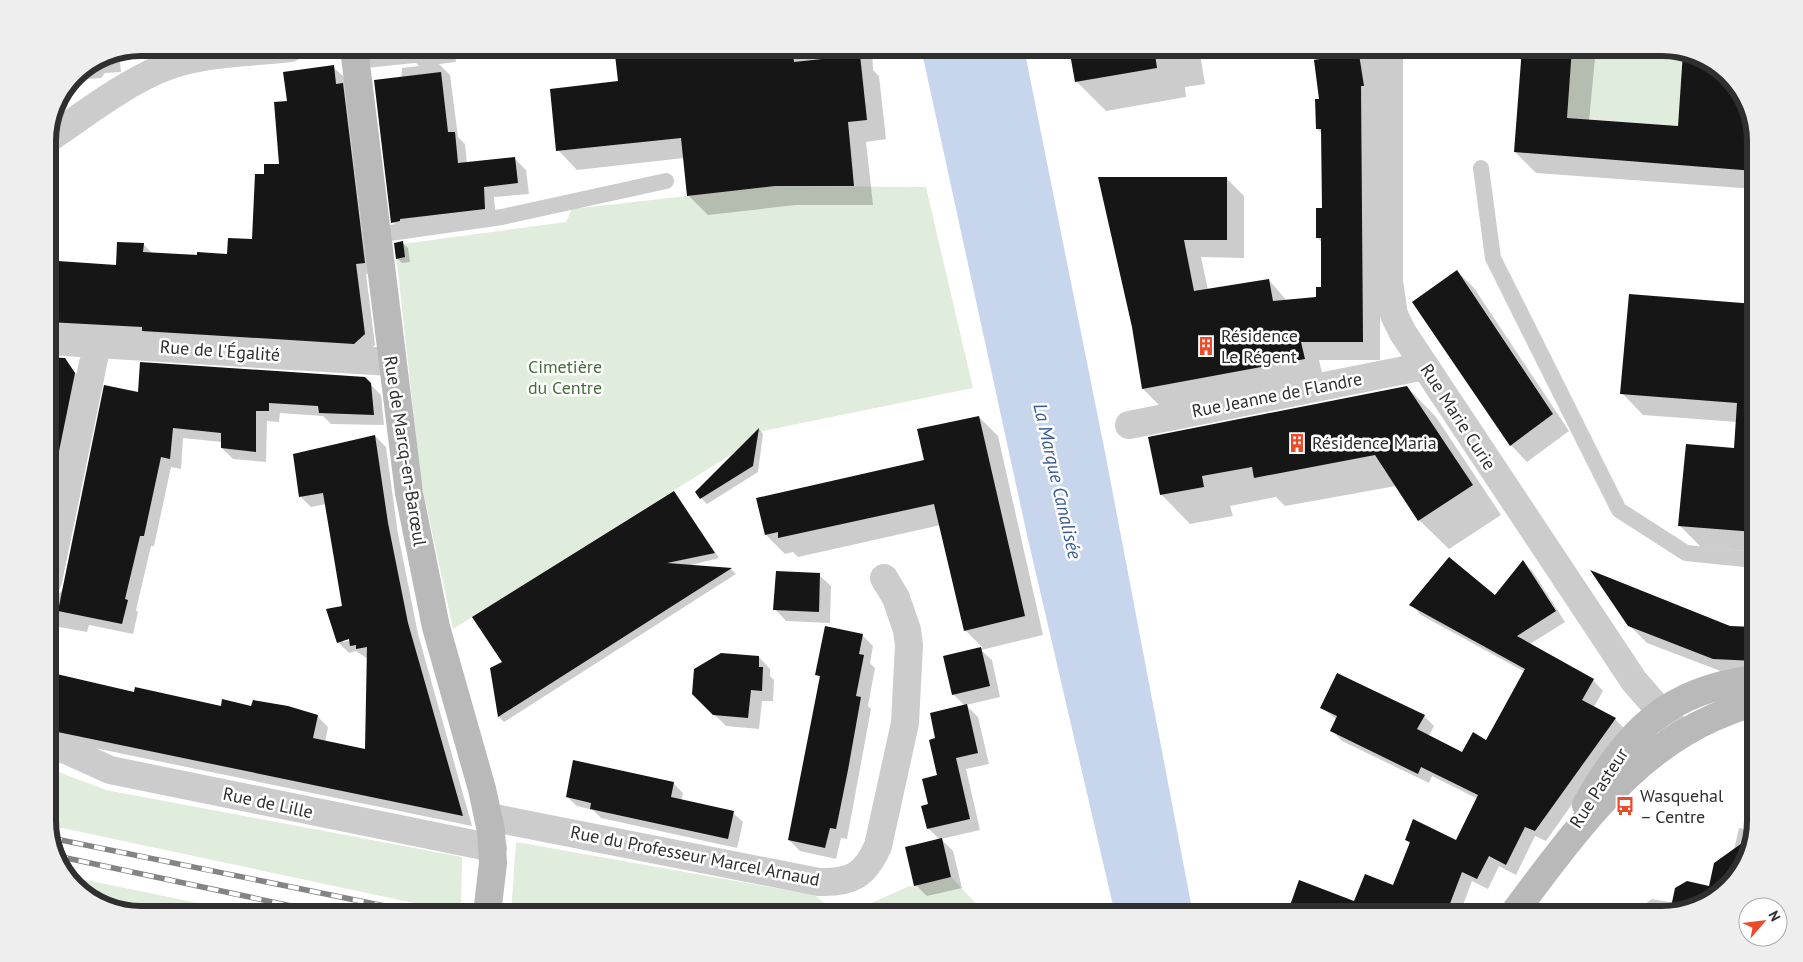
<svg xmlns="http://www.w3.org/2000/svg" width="1803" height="962" viewBox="0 0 1803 962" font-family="'PT Sans',sans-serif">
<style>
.green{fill:#e1eddc}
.water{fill:#c8d6ed}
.shadow{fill:#0003;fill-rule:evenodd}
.building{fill:#161616}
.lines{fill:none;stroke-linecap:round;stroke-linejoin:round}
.lane{stroke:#ccc;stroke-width:16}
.street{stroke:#ccc;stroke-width:28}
.secondary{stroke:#b9b9b9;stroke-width:28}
.rail-casing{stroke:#848484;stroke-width:5.5}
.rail{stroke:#fff;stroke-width:4;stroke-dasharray:11;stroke-linecap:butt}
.labels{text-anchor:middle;stroke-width:5;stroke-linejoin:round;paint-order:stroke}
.poi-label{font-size:18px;fill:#2f2f2f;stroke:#fff;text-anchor:start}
.street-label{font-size:18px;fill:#2f2f2f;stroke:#fff}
.park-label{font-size:18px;fill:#466c3b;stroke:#fff}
.water-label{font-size:19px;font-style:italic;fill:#3a5b94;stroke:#fff}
.rim{fill:none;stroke:#2f2f2f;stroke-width:6}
</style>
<rect width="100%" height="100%" fill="#fff"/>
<path class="green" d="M1572,48h90l21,5 -5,73 -111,-8z
M775,186l151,1 47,201 -219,45 -22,21 -279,175 -32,-148 -26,-236 171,-23 6,-13z
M48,768l58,22 356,67 -1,56 -413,-88z
M516,842l299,53 21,19h-325z
M67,876l184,38h-110l-41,-9z
M951,877l35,37h-139l60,-27z"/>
<path class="water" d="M921,48h103l80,399 89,467h-78l-88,-379z"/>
<path class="shadow" d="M401,48h107l-53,6 1,8 -17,2 11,11 8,62 7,7 2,20 48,-5 11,11 3,24 -35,3 2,23 -92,13 -11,-11 9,-154 17,-2z
M616,48h256l1,22 6,6 7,63 -20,3 7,63h-77l-88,10 -20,-20 -4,-37 -107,12 -19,-20 61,-68z
M1071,48h128l6,36 -20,3 1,10 -80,14 -30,-30z
M1313,48h62l5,38v274h-61l4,17 -162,30 -18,-18 -10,-62 -34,-149h127l18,18v62l-43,-1 7,33 61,-10 18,21 30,-3 5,-10v-45l-5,-6 6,-28 -1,-75 -5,-6 3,-28z
M1523,48h73l-7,73 90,7 61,-39 15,46v54l-219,-16 -21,-21z
M119,52l2,20 -16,1 -4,5 -25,2 -2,-2 32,-23z
M333,67l11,10 31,196 -9,1 9,71 -10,9 -317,-12v-81l69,5 26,-22 10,10 76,1 24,-14 12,-66 16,-10 7,-63z
M402,243l6,5 2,14 -8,1 -5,-5z
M1457,271l17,17 95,143 -42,31 -16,-17z
M1630,295l125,10v247l-54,-5 -21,-21 55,-77 2,-27 -94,-7 -21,-22z
M48,358l16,1 21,25 -37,183z
M364,378l17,17 3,30 -53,-1 -8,-8 -43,-3 -1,9 -12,-1 -1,41 -33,-3 -11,-11v-6l-39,-4 -2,31 -10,-2 -17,79h-3l-15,64 2,2 -5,22 -44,-9 -2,7 -39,-7v-28h6l7,-5 3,-7 75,-191z
M1407,387l29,30 65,98 -52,34 -30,-29 -23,-34 -111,20 -9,-9 -46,9 3,10 -43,8 -29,-30 -11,-56z
M979,417l19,19 45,199 -62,15 11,10 8,37 -34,8 12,12 11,47 -23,5 14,61 -39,9 12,12 9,37 -35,8 -11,-11 24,-45 -12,-12 1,-23 10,-29 -2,-37 28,-33 -12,-12 -8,-37 38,-9 -18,-18 -24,-105 -143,32 -5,-5 -8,2 -19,-19 160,-74z
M759,429l4,5 -5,38 -51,32 -6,-6z
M375,436l11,11 12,87 20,100 54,192 -421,-87 -3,-3v-63l87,20 87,14h30l65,9 11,11 -3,15 41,8 2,-91 -12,-8 -7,2 -11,-11 6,-35 -18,-103 -15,3 -10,-10zM355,636v3l-12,3v-2z
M674,492l45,66 -32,8 44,3 5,5 -232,148 -5,-5 -7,-48 11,-7z
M1523,562l10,10 32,50 -35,22 63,36 10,11 -9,16 21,12 10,10 -79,112 -11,-5 -19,39 -17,-9 -11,23 -16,-8 -12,32 -24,-9 -4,10h-143l66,-12 39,-15 16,-43 -4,-4 51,2 21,-43 -46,-23 -3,7 -87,-42 -10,-11 5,-10 -16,-13 103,9 10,10 -6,11 35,16 24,-12 38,-69 -104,-57 -10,-11 84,-8z
M819,575l12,11 -1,37 -44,-2 -11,-12z
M1629,625l126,3v48l-24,-1 -84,-32z
M862,635l11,11 -3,17 5,5 -7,38 3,3 -24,130 -6,-1 -5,21 -36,-8 -11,-11 32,-161 -5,-5z
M759,657l11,12v7l4,4 -1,21h-11l-3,28 -33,-3 -33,-33z
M673,783l10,10 -2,8 52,12 10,9 -6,26 -136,-30 -8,-8 -16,-4 -10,-9z
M1755,798l1,23 -10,41 -37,40 -47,12h-32l22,-15 21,4 37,-16 24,-37 5,-22 9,2z"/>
<path class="building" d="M687,48h105l2,14 66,-7 7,65 -19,2 6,64h-79l-88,10 -6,-58 -125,13 -6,-62 68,-8 -3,-26z
M1069,48h85l3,20 -82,14z
M1318,48h40l6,38h-3l2,256h-62l4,17 -163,30 -10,-62 -34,-150h129v63h-43l10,51 75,-12 4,22 43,-4v-10h5v-49h-5v-30h6l-1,-79h-5l-1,-30h4l-5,-39 6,-1z
M1522,48h50l-5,70 111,8 5,-74 21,5 36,32 15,46v36l-241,-19z
M334,65l2,19 7,-1 22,180 -9,1 9,70 -11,10 -212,-13v-4l-94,-5v-52l9,1 1,-10 58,4 1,-23 27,1 -1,9 54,3v-3l30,2 1,-16 24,1 3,-65h9v-10h15l-5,-62 13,-1 -4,-29z
M441,72l7,60h7l3,31 57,-6 3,26 -34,4 1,22 -85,10v2l-9,2 -17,-143z
M403,241l2,16 -9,2 -2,-16z
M1457,270l96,144 -43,32 -98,-144z
M1629,294l126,10v228l-77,-6 8,-82 48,4 3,-45 -117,-9z
M48,357l17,1 10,15 -27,132z
M140,362l225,15 6,6 3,32 -55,-2 -1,-7 -49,-3v8h-13v41l-35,-4v-15l-48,-5 -3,31 -9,-2 -17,79h-4l-15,63 3,1 -6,24 -64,-13 46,-226 34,7z
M1407,386l66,99 -55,36 -43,-66 -121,23 -2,-11 -50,9 2,11 -44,8 -12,-58z
M979,416l46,200 -61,15 -30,-127 -156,34v-6l-13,3 -9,-37 168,-38 -7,-31z
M759,428l-6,38 -53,33 -5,-7z
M375,435l13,88 20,100 55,193 -415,-86v-58l86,20 1,-5 86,19 1,-7 29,7 2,-6 35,6 30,9 -5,23 52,11 2,-102 -11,2v-4l-6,1 -1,-7 -12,4 -11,-34 16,-3 -19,-113 -24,4 -6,-43z
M674,491l41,62 -48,10 65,5 -234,149 -8,-49 12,-6 -30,-45z
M1449,557l46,38 28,-35 33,51 -39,25 77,43 -12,21 34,18 -81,113 -10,-4 -19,38 -17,-9 -12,23 -15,-7 -16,42h-159l12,-34 55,21 11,-27 28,11 17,-43 -5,-2 8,-21 43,21 22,-45 -57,-28 -3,7 -88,-43 7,-15 -17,-8 17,-35 88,42 -8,14 45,23 11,-20 13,8 39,-71 -116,-64z
M1590,570l140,56 25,1v34l-42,-2 -85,-33z
M776,571l44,2 -1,39 -46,-2z
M825,626l38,8 -4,20 5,1 -8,41 5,1 -13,73 -12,59 -6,-1 -5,20 -37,-8 32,-164 -5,-1z
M981,647l9,39 -38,9 -9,-39z
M721,653l38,3v11h4l-1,24 -11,-1 -3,28 -35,-3 -21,-21 2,-25z
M967,704l11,49 -22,5 14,61 -43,10 -6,-23 7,-2 -6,-25 15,-4 -8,-35 6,-2 -5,-25z
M573,760l101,22 -3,15 63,14 -6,28 -138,-30 1,-6 -25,-6z
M1752,836l-6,26 -37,40 -39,10 5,-24 12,-7 22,5 5,-23z
M942,838l9,39 -37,9 -9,-39z"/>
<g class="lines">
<path class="lane" d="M355,61l128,-13
M1481,168l12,90 126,252 67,43 69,7
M376,235l126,-18 164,-36"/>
<path class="street" d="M1389,48v233l5,34 9,18 231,348 47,54
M48,139c35,-23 71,-52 110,-69 41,-18 89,-17 132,-22
M48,341l343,21
M1129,425l296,-59
M48,581l49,-237
M48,746l18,4 44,20 383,78
M489,817l330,65c33,1 46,-7 59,-36l27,-123 4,-78 -2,-15 -11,-32 -12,-20"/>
<path class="secondary" d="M354,48l55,445 27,134 46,162 9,42 2,32 -6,51
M1586,805c42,-74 81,-115 169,-126
M1513,914c48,-64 99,-137 169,-180 23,-14 48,-24 73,-32"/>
<g class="rail-casing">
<path id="rail" d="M51,838l373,76
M57,856l272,58"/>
</g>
<use href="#rail" class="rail"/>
</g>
<defs>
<g id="building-bare" transform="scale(1.5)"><path d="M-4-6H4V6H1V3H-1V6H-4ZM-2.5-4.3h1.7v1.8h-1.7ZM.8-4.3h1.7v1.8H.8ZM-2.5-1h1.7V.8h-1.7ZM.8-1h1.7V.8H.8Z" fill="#eb4c2c" stroke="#fff" stroke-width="2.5" paint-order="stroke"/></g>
<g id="bus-bare" transform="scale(1.5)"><path d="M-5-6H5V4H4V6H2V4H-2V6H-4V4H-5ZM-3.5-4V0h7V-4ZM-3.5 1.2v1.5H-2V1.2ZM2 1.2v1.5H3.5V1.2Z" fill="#eb4c2c" stroke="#fff" stroke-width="2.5" paint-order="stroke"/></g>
</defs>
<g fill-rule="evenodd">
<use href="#building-bare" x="1206" y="346"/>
<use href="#building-bare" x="1297" y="443"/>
<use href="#bus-bare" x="1625" y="806"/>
</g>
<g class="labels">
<g class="poi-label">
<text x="1221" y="342">Résidence<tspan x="1221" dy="21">Le Régent</tspan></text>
<text x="1312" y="449">Résidence Maria</text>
<text x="1640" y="802">Wasquehal<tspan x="1640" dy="21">– Centre</tspan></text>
</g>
<g class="street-label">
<text transform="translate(220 351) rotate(4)" y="6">Rue de l'Égalité</text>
<text transform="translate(1277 395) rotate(-11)" y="6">Rue Jeanne de Flandre</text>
<text transform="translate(1458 417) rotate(57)" y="6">Rue Marie Curie</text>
<text transform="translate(405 451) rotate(81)" y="6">Rue de Marcq-en-Barœul</text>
<text transform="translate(1599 788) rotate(-57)" y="6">Rue Pasteur</text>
<text transform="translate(268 803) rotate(12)" y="6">Rue de Lille</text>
<text transform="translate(695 856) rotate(11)" y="6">Rue du Professeur Marcel Arnaud</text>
</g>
<g class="park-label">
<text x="565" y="373">Cimetière<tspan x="565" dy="21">du Centre</tspan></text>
</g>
<g class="water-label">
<text transform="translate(1058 481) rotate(77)" y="7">La Marque Canalisée</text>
</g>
</g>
<path d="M0 0H1803V962H0ZM141 56H1662A85 85 0 0 1 1747 141V821A85 85 0 0 1 1662 906H141A85 85 0 0 1 56 821V141A85 85 0 0 1 141 56Z" fill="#eee" fill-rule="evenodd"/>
<path class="rim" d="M141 56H1662A85 85 0 0 1 1747 141V821A85 85 0 0 1 1662 906H141A85 85 0 0 1 56 821V141A85 85 0 0 1 141 56Z"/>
<g transform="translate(1763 922) rotate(62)"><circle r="24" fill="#ffffff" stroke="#acacac"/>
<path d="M0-4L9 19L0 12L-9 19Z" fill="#eb4c2c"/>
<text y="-8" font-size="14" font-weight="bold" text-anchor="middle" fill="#2f2f2f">N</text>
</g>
</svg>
